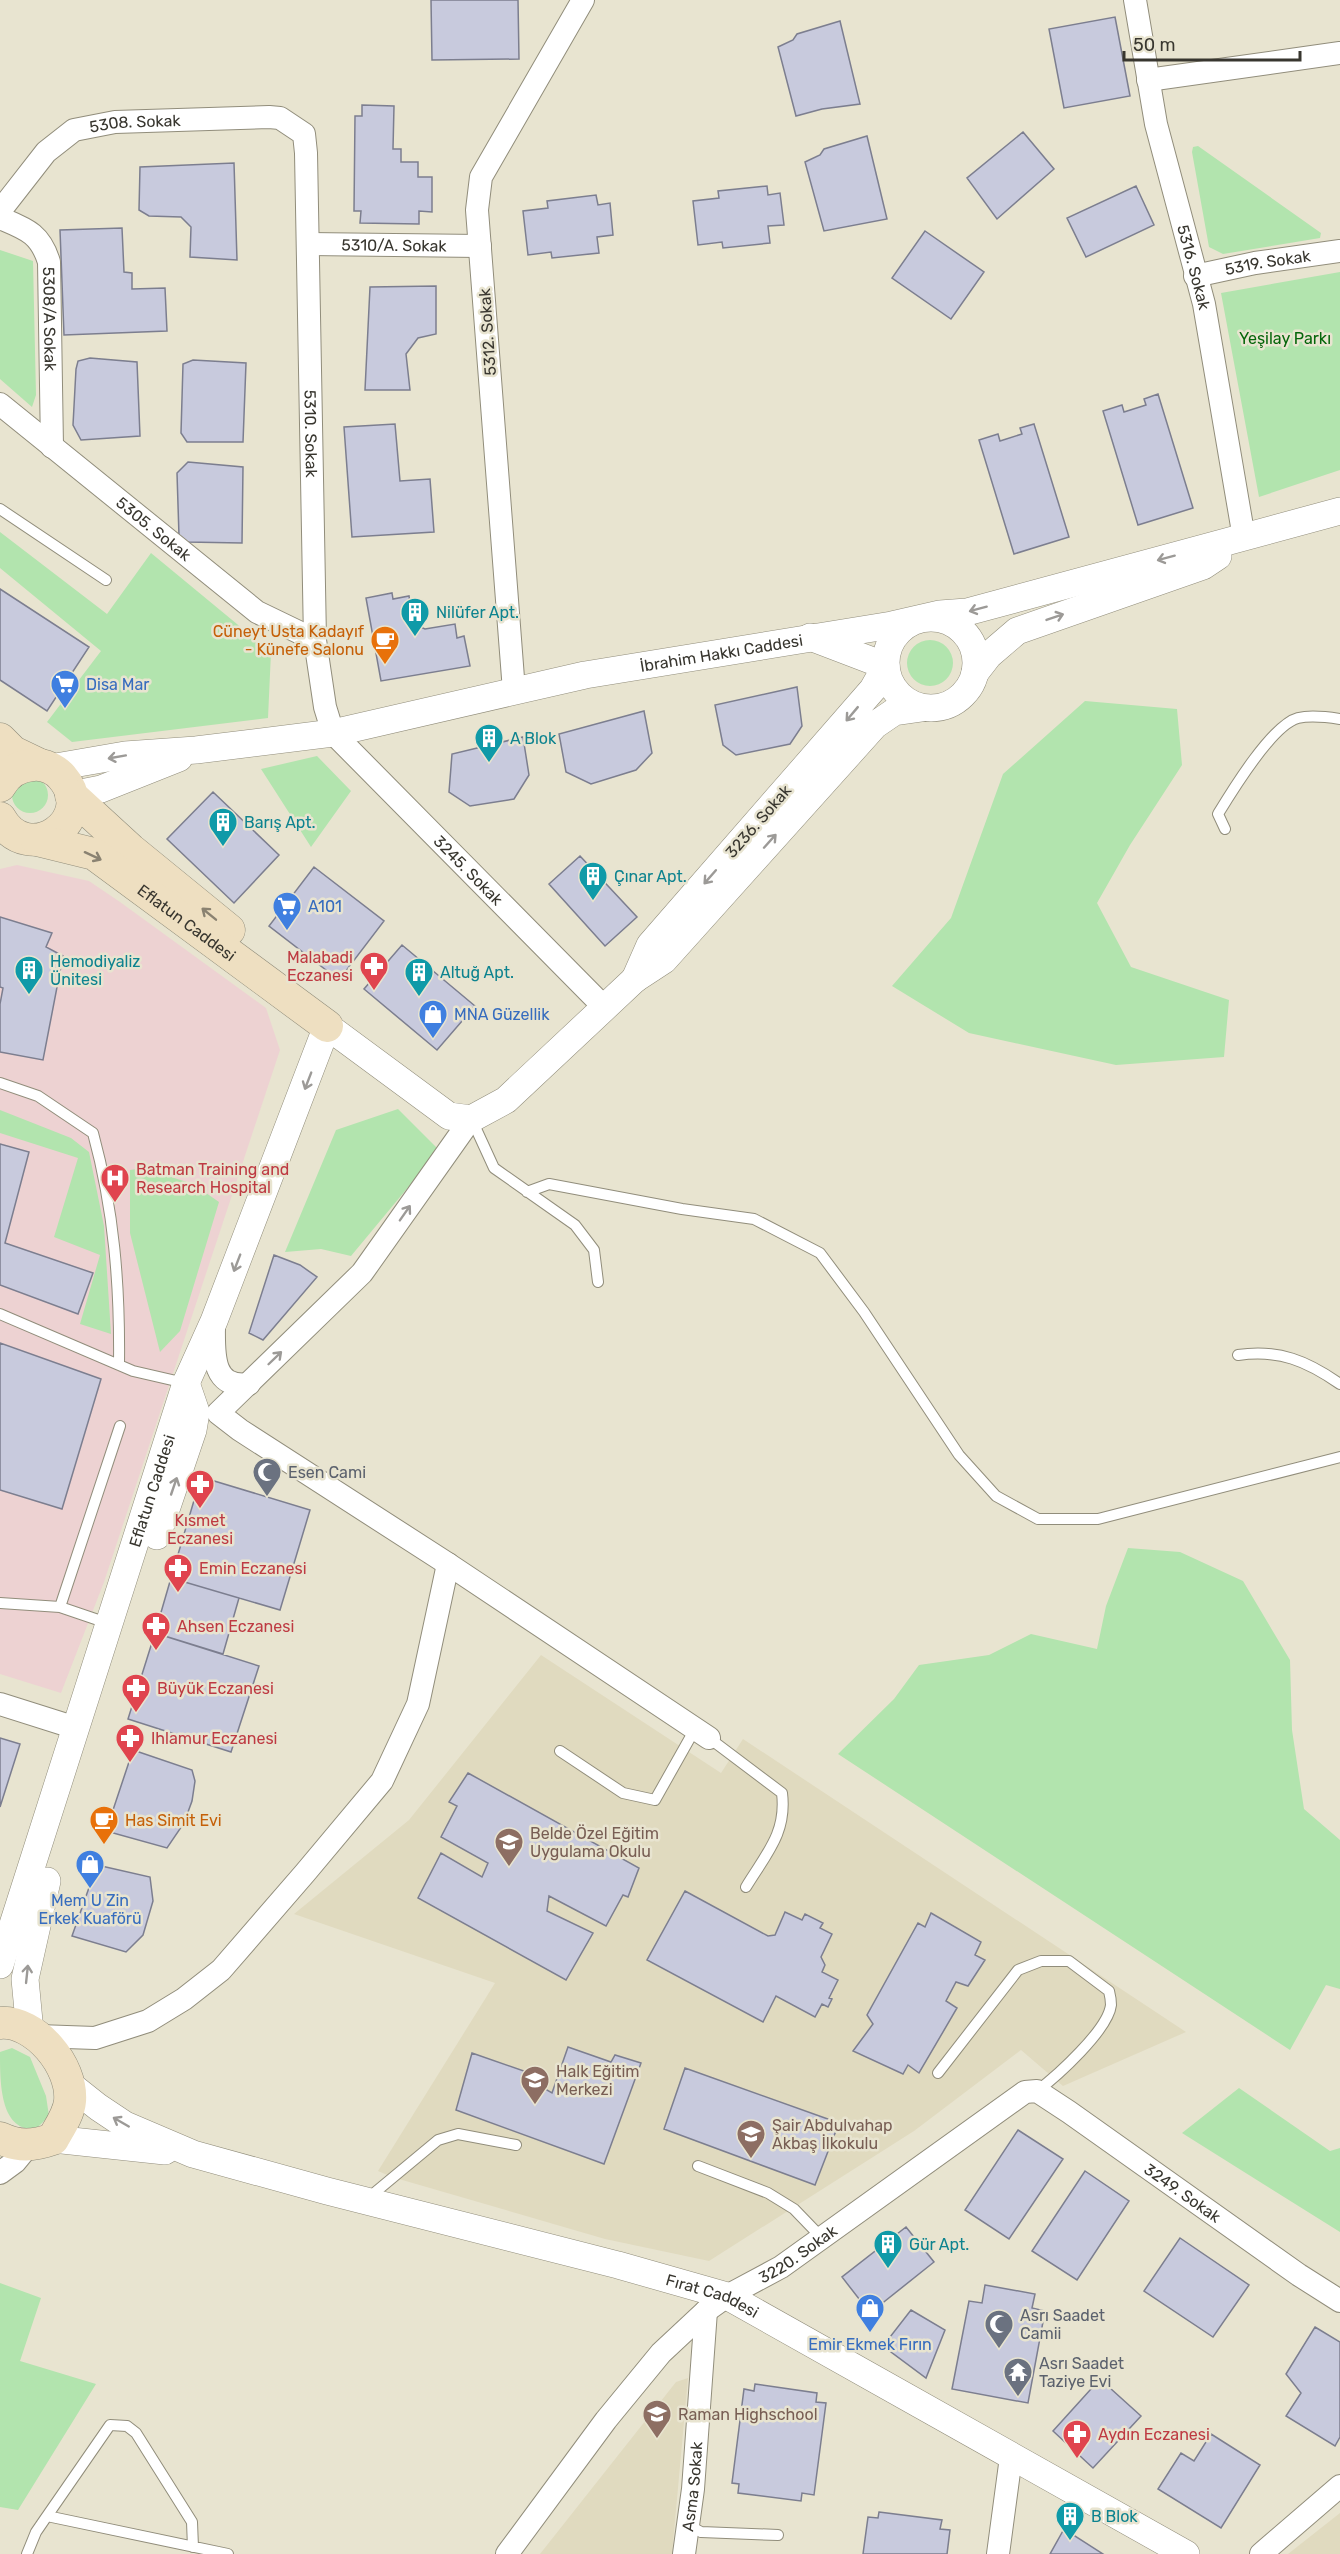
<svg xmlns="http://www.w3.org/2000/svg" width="1340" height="2554" viewBox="0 0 1340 2554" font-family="Rubik,sans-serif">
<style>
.built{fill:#e0dabf}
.medical{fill:#edd2d2}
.green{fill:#b2e4ae}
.building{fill:#c8cadd;stroke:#7c7e8f;stroke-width:1.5}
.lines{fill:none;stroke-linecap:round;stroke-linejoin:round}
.service-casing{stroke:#918d7b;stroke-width:12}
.minor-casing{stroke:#918d7b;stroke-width:24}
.tertiary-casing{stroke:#918d7b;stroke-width:28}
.secondary-casing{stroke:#918d7b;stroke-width:33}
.service{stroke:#fff;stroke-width:10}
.minor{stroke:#fff;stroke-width:22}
.tertiary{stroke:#fff;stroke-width:27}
.secondary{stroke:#eedfc1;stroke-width:32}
.oneway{stroke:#9c9a97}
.oneway2{stroke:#8a8271}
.labels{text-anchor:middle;stroke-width:5;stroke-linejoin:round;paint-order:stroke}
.street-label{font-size:16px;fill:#38362f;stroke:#e8e4d0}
.park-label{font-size:16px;fill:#06660b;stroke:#e8e4d0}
.culture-label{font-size:16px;fill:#0d838f;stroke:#e8e4d0;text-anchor:start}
.food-label{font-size:16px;fill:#c56008;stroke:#e8e4d0;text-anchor:end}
.shop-label{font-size:16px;fill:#366cbe;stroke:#e8e4d0;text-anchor:start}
.health-label{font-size:16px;fill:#be3a42;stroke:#e8e4d0;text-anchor:start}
.worship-label{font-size:16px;fill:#5b616d;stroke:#e8e4d0;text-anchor:start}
.education-label{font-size:16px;fill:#785e54;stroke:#e8e4d0;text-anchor:start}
</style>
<rect width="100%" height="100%" fill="#e8e4d0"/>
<path class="built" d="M541,1655l180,118 22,-34 443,293 -123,54 -42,-36 -107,81 -205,130 -104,-22 -213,-62 -14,-6 117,-188 -201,-69 115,-94z
M688,2378l-16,176h-132l136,-172z
M1340,2513v41h-52z"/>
<path class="medical" d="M17,865l72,16 31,21 146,106 14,42 -176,532 -43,111 -61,-19v-805z"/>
<path class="green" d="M1198,146l123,87 -1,5 -97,16 -14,-7 -17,-95 1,-5z
M0,250l33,11 3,134 -4,12 -32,-28z
M1340,272v198l-81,27 -38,-204z
M0,532l107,82 44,-61 120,99 -3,66 -196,24 -25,-20 54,-71 -101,-83z
M907 663a23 23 0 1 1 46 0a23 23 0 1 1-46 0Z
M1085,701l92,8 5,56 -52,80 -33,58 34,64 98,33 -5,57 -108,8 -147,-32 -77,-47 59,-68 52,-144z
M317,756l34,35 -40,56 -50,-78z
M12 795a18 18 0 1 1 36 0a18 18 0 1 1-36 0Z
M398,1109l41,41 -88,106 -30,-7 -36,3 51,-122z
M0,1110l71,28 18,14 15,74 7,108 -31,-10 20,-69 -46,-18 24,-79 -78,-25z
M143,1168l50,16 26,18 -39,129 -20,21 -30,-119v-63z
M1128,1548l52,4 63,29 47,79 2,70 12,79 36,31v149l-14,-4 -36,65 -452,-296 56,-55 25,-34 70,-10 42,-21 66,15 9,-43z
M12,2048l18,9 16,39 3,20 -13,13c-36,3 -36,-46 -36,-77z
M1239,2088l91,63 10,-3v84l-158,-99z
M0,2283l41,15 -21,63 76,23 -78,126 -18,-3z"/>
<path class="building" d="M431,0h87l1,59 -87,1z
M1115,17l15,79 -66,12 -15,-79z
M840,21l20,83 -38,5 -26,7 -18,-69 15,-7 4,-6z
M362,105l32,1 -1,43h8v13h17v15h14v35l-13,-1v13l-59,-1 1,-12h-7l1,-95h7z
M1023,132l31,37 -57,50 -30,-41z
M867,136l20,83 -63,12 -19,-69 15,-7 4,-6z
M234,163l3,97 -47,-3 1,-30 -10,-10 -32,-1 -10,-6 1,-43z
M767,186l1,9 12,-2 4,32 -16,1 2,17 -47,5 -1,-6 -24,3 -5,-44 26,-3 -1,-7z
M1136,186l18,39 -68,32 -19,-39z
M596,195l2,10 12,-2 3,32 -16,2 2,16 -47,5 -1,-6 -23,3 -5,-44 25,-3 -1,-7z
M122,228l2,44 8,1v16l33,-1 2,43 -103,4 -4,-105z
M925,231l59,41 -33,47 -59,-41z
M436,286v48l-18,4 -12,16 4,36h-45l5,-103z
M90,358l47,4 3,74 -59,4 -8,-15 3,-56 2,-8z
M193,360l53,3 -3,79h-56l-6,-9 2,-69z
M1158,394l35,114 -55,17 -35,-114 19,-6 2,7 22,-7 -2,-6z
M395,424l5,57 30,-2 4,53 -82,5 -8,-110z
M1034,424l35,113 -55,17 -35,-114 19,-6 2,7 22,-7 -2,-6z
M188,462l55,5 -1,76 -56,-1 -7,-6 -2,-63z
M0,589l89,58 -42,64 -47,-31z
M392,593l1,6 16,-3 4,28 12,5 30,-5 2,14 7,-2 6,30 -89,15 -15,-83z
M797,687l5,39 -12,18 -54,11 -13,-10 -8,-40z
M644,711l8,42 -16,17 -45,14 -25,-12 -7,-38z
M523,737l6,38 -15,24 -44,7 -21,-14 3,-38z
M213,792l66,63 -45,48 -67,-64z
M580,856l57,61 -32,29 -56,-62z
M314,867l70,54 -45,59 -70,-54z
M0,917l52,16 -6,14 17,9 -20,104 -43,-8v-48l3,-16 -3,-1z
M402,945l73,61 -38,44 -73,-61z
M0,1144l29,8 -24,91 88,30 -15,41 -78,-29z
M274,1255l26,10 17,12 -54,63 -14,-7z
M0,1343l101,36 -39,130 -62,-19z
M201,1477l109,33 -30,100 -109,-32z
M171,1578l68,20 -16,56 -68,-21z
M155,1633l104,33 -28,86 -103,-33z
M0,1738l20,6 -20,63z
M133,1750l59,20 3,11 -3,20 -8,22 -17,25 -61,-17z
M468,1773l171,95 -11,29 -5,-2 -17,31 -57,-30 -2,15 46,22 -27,47 -148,-82 23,-45 41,24 6,-14 -47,-26 16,-31 -8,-4z
M97,1865l53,12 3,24 -10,34 -17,17 -54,-16z
M685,1891l83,45 7,-1 10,-23 17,8 3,-6 18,9 -3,5 12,6 -11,23 4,8 -3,7 16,8 -9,18 3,1 -4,8 -6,-3 -7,13 -39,-21 -13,26 -116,-62z
M931,1913l50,29 -6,13 10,5 -17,26 -12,-4 -10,19 11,7 -38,65 -11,-8 -5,9 -50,-23 20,-27 -6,-9 51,-92 7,4z
M568,2047l43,15 4,-7 26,8 -37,101 -148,-54 16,-57 69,24 -3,8 14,8z
M685,2068l154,55 -24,62 -151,-56z
M1018,2130l45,29 -54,80 -44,-29z
M1085,2171l44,30 -52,79 -45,-29z
M906,2227l28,35 -64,51 -28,-36z
M1180,2238l69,47 -36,52 -69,-46z
M985,2285l50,9 -3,14 13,3 -17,92 -76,-14 17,-88 13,2z
M911,2310l34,20 -19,48 -43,-32z
M1315,2327l25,15v95l-5,9 -49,-30 15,-23 -15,-19z
M1100,2379l41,37 -48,52 -40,-37z
M755,2384l62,9 -1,9 10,1 -12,92 -12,-2 -1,8 -63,-8 1,-9 -7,-1 12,-94 10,2z
M1211,2434l49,31 -39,63 -63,-39 23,-36 13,8z
M879,2512l63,8 -2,9 10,1 -3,24h-84l5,-37 10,1z
M1064,2529l39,25h-53z"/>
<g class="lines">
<g class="service-casing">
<path id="service" d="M0,509l106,71
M1225,829l-7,-15c14,-23 54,-89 80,-96 13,-3 29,-1 42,1
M0,1083l38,13 55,37c21,77 27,152 26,232
M472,1120l22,48 81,57 19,25 4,32
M527,1192l22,-8 133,25 72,10 66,34 44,59 95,143 37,41 42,23h60l242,-62
M0,1314l133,57 52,12
M1238,1355c41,-6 69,6 102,29
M0,1603l60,4 50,17
M60,1607l60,-181
M709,1738l73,55c5,40 -16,61 -36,94
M560,1751l63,42 32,7 40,-71
M938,2073l80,-103 23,-9h28l40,30c1,4 2,10 2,14 -3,25 -54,71 -74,86
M698,2166l70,27 26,16 28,29
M367,2199l71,-59 20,-6 58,11
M47,2516l63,-91 17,1 9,7 56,89 1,25
M688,2525l13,7 77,3
M27,2554l9,-22 11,-16 181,38"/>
</g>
<g class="minor-casing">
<g id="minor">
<path id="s1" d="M1135,0l21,124 48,180 40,234"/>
<path d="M1148,80l192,-27"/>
<path id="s2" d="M0,211l46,-59 28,-22 41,-8 154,-5 11,1 24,16 2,19 9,487 10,67 8,26 271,274"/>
<path id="s3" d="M0,218c26,11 40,15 49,44l3,185"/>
<path id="s4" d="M308,244l172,2"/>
<path id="s5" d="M1195,276l60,-13 85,-12"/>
<path id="s6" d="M0,404l257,208 58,28"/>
<path d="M514,691l-37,-481 4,-33 102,-177"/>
<path d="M471,1119l-109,154 -144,140 22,17 208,134 261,174"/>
<path d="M214,1323c0,27 -4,66 35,61"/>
<path d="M0,1704l76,24"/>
<path d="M38,2036l57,2 53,-17 36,-22 37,-29 84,-97 77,-92 36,-77 30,-140"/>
<path d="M0,2173l15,-11 14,-17"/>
<path id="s7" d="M507,2554l99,-134 55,-67 45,-42 21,-15 54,-29 244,-175 12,-1 32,21 230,163 41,26"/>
<path id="s8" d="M684,2554l9,-65 13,-178"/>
<path d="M998,2554l13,-97"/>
<path d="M1261,2554l79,-68"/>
</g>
</g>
<g class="tertiary-casing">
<g id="tertiary">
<circle cx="931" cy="663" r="45"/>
<path d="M810,637l76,29 -13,23 -223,256 -15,34 29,-19 211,-235 19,-13 28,-4"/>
<path d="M975,673l14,-18 28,-24 186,-65 15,-10"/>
<path id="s9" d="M50,768l75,-13 71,-5 137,-17 252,-58 307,-50 48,-11 27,-2 373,-101"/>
<path d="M71,795l30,-6 78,-31"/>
<path d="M157,1536l36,-106 3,-18 -10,-29"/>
<path id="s10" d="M0,1965l186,-582 28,-62 113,-295 122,90 22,3 35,-19 129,-121"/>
<path d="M30,2032l-5,-53 22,-98"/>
<path id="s11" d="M69,2084l29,23 27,18 68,29 134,37 291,74 109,31 459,258"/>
<path d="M53,2139l112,12"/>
</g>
</g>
<g class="secondary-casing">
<g id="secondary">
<path d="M0,739l13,13 25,12"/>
<path d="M0,786c7,-13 18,-20 33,-21 11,-1 22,4 29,12 37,42 -34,92 -62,41"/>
<path d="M71,795l60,55 98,80"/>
<path id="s12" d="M37,840l57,14 233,172"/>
<path d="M0,2023c35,-3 73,43 70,78 -1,13 -11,27 -17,38 -20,7 -34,8 -53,-1"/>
</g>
</g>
<use href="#service" class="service"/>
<use href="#minor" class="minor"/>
<use href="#tertiary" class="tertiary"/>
<use href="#secondary" class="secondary"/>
</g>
<defs><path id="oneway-shaft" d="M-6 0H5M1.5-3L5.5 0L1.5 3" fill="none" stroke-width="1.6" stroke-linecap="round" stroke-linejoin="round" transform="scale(1.5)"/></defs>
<g class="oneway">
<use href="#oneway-shaft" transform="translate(1166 558) rotate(165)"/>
<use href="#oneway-shaft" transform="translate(978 609) rotate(165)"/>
<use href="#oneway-shaft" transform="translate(1055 617) rotate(-19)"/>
<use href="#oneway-shaft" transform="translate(852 714) rotate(130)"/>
<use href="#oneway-shaft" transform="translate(117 757) rotate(170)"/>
<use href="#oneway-shaft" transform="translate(770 841) rotate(-48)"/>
<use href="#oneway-shaft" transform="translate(710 877) rotate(131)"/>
<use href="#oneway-shaft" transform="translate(308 1081) rotate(111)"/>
<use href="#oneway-shaft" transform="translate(405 1213) rotate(-55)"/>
<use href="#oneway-shaft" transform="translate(237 1263) rotate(111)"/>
<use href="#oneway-shaft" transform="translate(275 1358) rotate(-44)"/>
<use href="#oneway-shaft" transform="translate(174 1486) rotate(-71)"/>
<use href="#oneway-shaft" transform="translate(27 1974) rotate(-84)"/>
<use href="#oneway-shaft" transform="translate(121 2122) rotate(-150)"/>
</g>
<g class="oneway2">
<use href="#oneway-shaft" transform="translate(93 856) rotate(25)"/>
<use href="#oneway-shaft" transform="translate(209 914) rotate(-141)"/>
</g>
<defs>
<g id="building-pin" transform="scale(1.5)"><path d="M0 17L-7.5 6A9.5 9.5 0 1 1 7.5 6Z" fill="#0f9aa8" stroke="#e8e4d0"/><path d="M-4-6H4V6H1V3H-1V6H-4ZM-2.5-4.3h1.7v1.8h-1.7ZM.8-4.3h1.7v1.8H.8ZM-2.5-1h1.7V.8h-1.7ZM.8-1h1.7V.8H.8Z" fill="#fff"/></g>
<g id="cafe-pin" transform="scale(1.5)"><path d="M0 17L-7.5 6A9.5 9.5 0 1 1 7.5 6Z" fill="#e8710a" stroke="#e8e4d0"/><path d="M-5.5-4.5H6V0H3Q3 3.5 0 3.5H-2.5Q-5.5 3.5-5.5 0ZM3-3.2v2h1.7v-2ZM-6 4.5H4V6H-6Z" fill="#fff"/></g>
<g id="supermarket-pin" transform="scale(1.5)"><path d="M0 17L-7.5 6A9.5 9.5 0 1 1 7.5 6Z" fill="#3f7fe0" stroke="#e8e4d0"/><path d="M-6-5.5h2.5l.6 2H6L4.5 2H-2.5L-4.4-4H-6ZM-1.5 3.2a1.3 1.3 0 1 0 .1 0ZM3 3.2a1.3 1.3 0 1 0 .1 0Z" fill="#fff"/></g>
<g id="pharmacy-pin" transform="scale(1.5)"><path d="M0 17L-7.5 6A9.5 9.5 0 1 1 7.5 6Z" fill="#e0444e" stroke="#e8e4d0"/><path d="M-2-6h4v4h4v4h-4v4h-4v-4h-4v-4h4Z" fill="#fff"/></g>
<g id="shop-pin" transform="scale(1.5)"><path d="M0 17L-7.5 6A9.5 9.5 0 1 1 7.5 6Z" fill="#3f7fe0" stroke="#e8e4d0"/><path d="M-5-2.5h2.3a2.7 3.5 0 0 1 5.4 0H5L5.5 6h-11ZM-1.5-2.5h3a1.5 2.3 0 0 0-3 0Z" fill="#fff"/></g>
<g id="hospital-pin" transform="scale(1.5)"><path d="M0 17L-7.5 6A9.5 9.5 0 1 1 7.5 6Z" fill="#e0444e" stroke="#e8e4d0"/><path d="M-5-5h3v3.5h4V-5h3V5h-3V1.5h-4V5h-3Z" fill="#fff"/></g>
<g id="mosque-pin" transform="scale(1.5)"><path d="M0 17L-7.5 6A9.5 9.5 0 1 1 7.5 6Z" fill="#6b7280" stroke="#e8e4d0"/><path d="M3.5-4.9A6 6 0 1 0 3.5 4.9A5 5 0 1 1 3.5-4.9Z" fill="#fff"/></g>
<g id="school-pin" transform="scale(1.5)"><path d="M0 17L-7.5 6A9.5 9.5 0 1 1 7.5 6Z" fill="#8d6e63" stroke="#e8e4d0"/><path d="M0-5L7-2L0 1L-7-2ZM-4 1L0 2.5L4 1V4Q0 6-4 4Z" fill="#fff"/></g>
<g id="temple-pin" transform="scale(1.5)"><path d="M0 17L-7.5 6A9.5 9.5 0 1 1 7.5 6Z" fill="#6b7280" stroke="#e8e4d0"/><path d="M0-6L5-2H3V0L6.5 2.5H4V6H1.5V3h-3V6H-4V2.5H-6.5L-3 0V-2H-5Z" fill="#fff"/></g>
</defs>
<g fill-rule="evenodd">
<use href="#building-pin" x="415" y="612"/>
<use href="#cafe-pin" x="385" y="640"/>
<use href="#supermarket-pin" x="65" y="684"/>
<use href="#building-pin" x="489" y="738"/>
<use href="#building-pin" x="223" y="822"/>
<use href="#building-pin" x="593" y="876"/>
<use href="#supermarket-pin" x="287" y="906"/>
<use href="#pharmacy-pin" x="374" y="966"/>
<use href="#building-pin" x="29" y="970"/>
<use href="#building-pin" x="419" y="972"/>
<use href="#shop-pin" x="433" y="1014"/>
<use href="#hospital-pin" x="115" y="1178"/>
<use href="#mosque-pin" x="267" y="1472"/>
<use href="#pharmacy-pin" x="200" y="1484"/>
<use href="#pharmacy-pin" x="178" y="1568"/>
<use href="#pharmacy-pin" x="156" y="1626"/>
<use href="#pharmacy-pin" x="136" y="1688"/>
<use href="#pharmacy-pin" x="130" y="1738"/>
<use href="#cafe-pin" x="104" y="1820"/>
<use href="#school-pin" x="509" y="1842"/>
<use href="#shop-pin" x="90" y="1864"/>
<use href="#school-pin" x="535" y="2080"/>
<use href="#school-pin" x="751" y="2134"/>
<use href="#building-pin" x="888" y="2244"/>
<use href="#shop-pin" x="870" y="2308"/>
<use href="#mosque-pin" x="999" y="2324"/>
<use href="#temple-pin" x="1018" y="2372"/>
<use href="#school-pin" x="657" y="2414"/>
<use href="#pharmacy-pin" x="1077" y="2434"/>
<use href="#building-pin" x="1070" y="2516"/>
</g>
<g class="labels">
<g class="street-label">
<text dy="6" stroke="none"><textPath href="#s2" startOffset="172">5308. Sokak</textPath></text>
<text dy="6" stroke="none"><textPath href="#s4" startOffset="86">5310/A. Sokak</textPath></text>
<text dy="6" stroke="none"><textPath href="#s5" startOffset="74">5319. Sokak</textPath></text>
<text dy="6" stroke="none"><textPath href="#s1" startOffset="274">5316. Sokak</textPath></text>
<text dy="6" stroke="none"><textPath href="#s3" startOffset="126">5308/A Sokak</textPath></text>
<text transform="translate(487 332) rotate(-94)" y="6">5312. Sokak</text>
<text dy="6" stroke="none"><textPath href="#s2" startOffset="646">5310. Sokak</textPath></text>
<text dy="6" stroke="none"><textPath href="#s6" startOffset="198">5305. Sokak</textPath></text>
<text dy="6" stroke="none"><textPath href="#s9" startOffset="682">İbrahim Hakkı Caddesi</textPath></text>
<text transform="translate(758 821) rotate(-49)" y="6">3236. Sokak</text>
<text dy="6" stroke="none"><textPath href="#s2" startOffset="1140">3245. Sokak</textPath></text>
<text dy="6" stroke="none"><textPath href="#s12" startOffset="174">Eflatun Caddesi</textPath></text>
<text dy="6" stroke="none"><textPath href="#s10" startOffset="498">Eflatun Caddesi</textPath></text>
<text dy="6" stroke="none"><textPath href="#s7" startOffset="892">3249. Sokak</textPath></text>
<text dy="6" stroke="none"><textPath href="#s7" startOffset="423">3220. Sokak</textPath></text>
<text dy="6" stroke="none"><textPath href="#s11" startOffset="682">Fırat Caddesi</textPath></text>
<text dy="6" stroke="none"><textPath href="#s8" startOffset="68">Asma Sokak</textPath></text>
</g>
<g class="park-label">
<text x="1285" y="344">Yeşilay Parkı</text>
</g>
<g class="culture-label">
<text x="436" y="618">Nilüfer Apt.</text>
<text x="510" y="744">A Blok</text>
<text x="244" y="828">Barış Apt.</text>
<text x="614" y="882">Çınar Apt.</text>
<text x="50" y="967">Hemodiyaliz<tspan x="50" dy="18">Ünitesi</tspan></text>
<text x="440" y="978">Altuğ Apt.</text>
<text x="909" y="2250">Gür Apt.</text>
<text x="1091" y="2522">B Blok</text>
</g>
<g class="food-label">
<text x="364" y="637">Cüneyt Usta Kadayıf<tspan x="364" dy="18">- Künefe Salonu</tspan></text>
<text x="125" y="1826" text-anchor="start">Has Simit Evi</text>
</g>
<g class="shop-label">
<text x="86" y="690">Disa Mar</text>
<text x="308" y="912">A101</text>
<text x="454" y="1020">MNA Güzellik</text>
<text x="90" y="1906" text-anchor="middle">Mem U Zin<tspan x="90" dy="18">Erkek Kuaförü</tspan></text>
<text x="870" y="2350" text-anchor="middle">Emir Ekmek Fırın</text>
</g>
<g class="health-label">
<text x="353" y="963" text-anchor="end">Malabadi<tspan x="353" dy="18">Eczanesi</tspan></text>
<text x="136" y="1175">Batman Training and<tspan x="136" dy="18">Research Hospital</tspan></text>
<text x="200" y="1526" text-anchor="middle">Kısmet<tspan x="200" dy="18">Eczanesi</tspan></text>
<text x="199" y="1574">Emin Eczanesi</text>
<text x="177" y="1632">Ahsen Eczanesi</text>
<text x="157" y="1694">Büyük Eczanesi</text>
<text x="151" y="1744">Ihlamur Eczanesi</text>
<text x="1098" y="2440">Aydın Eczanesi</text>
</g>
<g class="worship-label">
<text x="288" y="1478">Esen Cami</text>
<text x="1020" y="2321">Asrı Saadet<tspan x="1020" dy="18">Camii</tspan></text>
<text x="1039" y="2369">Asrı Saadet<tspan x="1039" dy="18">Taziye Evi</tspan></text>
</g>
<g class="education-label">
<text x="530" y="1839">Belde Özel Eğitim<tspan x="530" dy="18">Uygulama Okulu</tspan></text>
<text x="556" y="2077">Halk Eğitim<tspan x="556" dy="18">Merkezi</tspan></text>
<text x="772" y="2131">Şair Abdulvahap<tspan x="772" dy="18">Akbaş İlkokulu</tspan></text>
<text x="678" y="2420">Raman Highschool</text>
</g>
</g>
<path d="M1124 51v9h176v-9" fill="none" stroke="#38362f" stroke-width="3"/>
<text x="1133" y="51" font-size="18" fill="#38362f" stroke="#e8e4d0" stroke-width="4.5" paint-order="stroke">50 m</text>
</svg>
